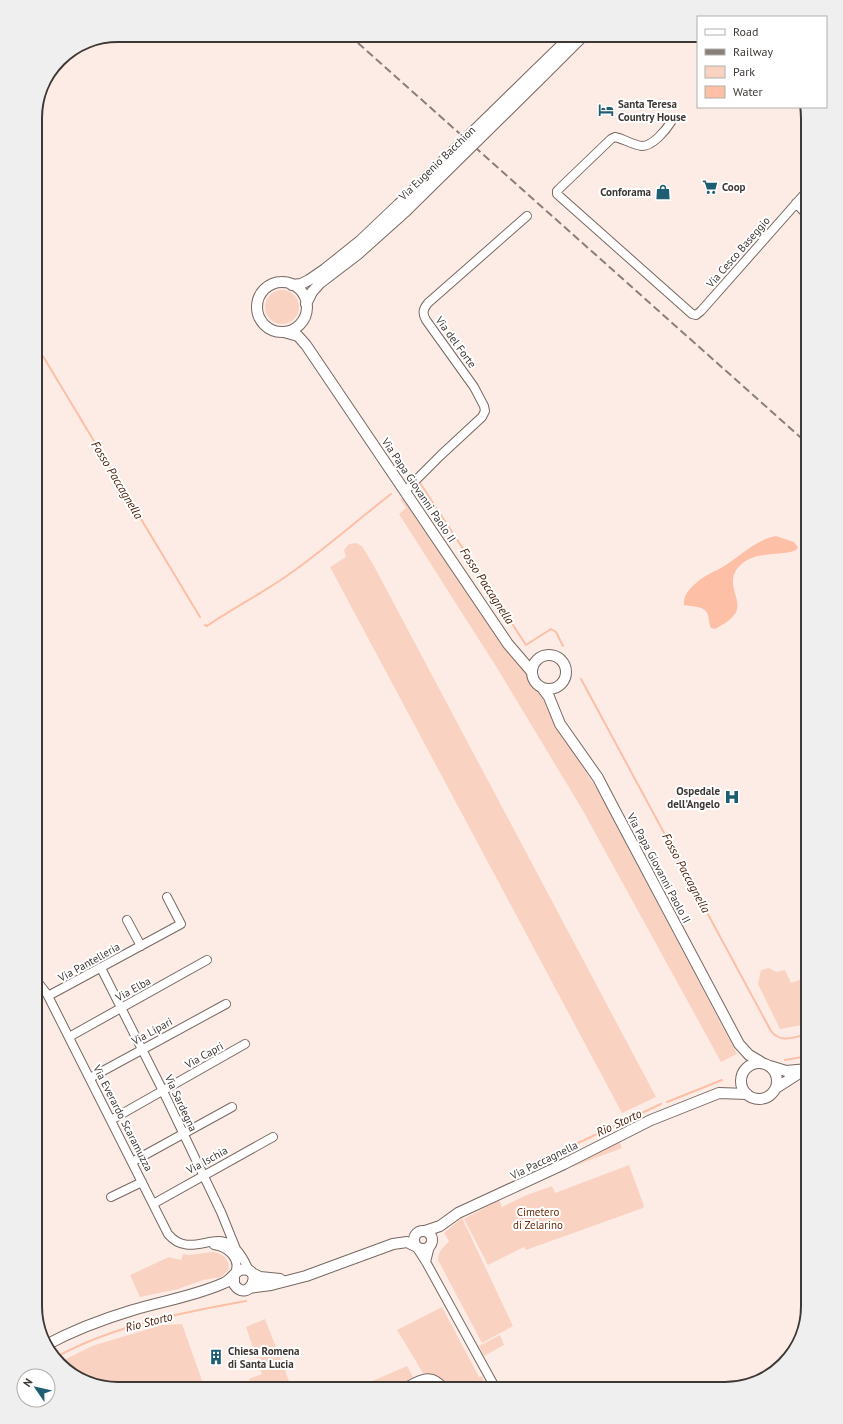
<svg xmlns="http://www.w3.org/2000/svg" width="843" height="1424" viewBox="0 0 843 1424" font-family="'PT Sans',sans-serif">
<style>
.green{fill:#f9d2c2}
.water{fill:#fdbfa6}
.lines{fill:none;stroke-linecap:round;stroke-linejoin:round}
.stream{stroke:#fdbfa6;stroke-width:2}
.minor-casing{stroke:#776862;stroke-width:10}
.major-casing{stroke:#776862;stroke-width:12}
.minor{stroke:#fff;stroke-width:8}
.major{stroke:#fff;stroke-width:10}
.rail{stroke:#897f7a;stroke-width:2;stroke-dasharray:8 4;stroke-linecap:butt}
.major-bridge-casing{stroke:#776862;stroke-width:12;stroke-linecap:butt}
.major-bridge{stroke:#fff;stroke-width:10}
.labels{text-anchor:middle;stroke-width:4;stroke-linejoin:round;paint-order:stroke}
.poi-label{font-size:11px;font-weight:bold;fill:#3e3835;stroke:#fff;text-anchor:start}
.street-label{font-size:11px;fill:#3e3835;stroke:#fff}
.park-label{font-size:11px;fill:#6d2b09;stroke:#fff}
.water-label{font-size:12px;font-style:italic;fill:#491b04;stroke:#fff}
.rim{fill:none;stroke:#3e3835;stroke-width:2}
</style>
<rect width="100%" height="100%" fill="#fdece5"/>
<path class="green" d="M265 307a17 17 0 1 1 34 0a17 17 0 1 1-34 0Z
M402,498l108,157 9,6 9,11 1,5 3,6 9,8 16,37 40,61 140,265 -16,8 -139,-253 -85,-141 -98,-154 7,-6 -6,-9z
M356,543l6,3 12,20 282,531 -34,16 -292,-546 16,-10 -2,-7 5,-6z
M769,968l7,4 9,-2 6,13 17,-6v47l-28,5 -22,-45 3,-14z
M616,1142l4,1 2,5 -53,20v-2z
M629,1165l15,41 -1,2 -117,42 -2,-3 -36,18 -24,-46 35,-19 3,7 25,-12 25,-9 3,7z
M462,1218l51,108 -31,17 -44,-83c0,-9 5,-12 11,-19l-5,-8z
M212,1252c10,1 17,6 17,17l-8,8 -18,3 -25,9 -38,8 -10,-22 39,-18 12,3 2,-6 6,1z
M442,1307l37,70 3,-1 3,10 -1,3h-34c-6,-11 -15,-14 -27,-16l-26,-43z
M265,1319l27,70h-40l-3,-10 13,-5 -16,-47z
M182,1324l23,65h-33l-1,-3 -8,3h-50l-41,-14 -12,-13 32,-16 70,-21z
M500,1335l4,10 -20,11 -5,-10z
M407,1366l6,11 -21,12h-38z"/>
<path class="water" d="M776,536l18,6 4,6c-7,9 -40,2 -55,15 -23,18 2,36 -8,51 -5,7 -13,11 -20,15l-4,-1c-2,-4 -2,-8 -3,-13 -3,-10 -16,-8 -24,-10 -1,-9 5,-16 11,-21 7,-7 16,-11 24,-15 17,-9 37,-30 57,-33z"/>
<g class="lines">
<path class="stream" d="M35,343l165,274
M410,477l3,-3 2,3
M420,483l106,162 25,-16 5,3 7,14
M205,625l2,1c29,-20 60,-35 88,-56 33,-24 64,-51 96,-76
M581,679l190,352c10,13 23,6 37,3
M785,1060l23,-4
M667,1102l55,-22
M578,1143l83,-39
M530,1165l42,-20
M56,1357c59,-32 125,-44 190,-56"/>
<g class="minor-casing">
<path id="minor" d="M671,122c-5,8 -18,24 -29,24 -9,-1 -18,-7 -27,-9l-4,2 -51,49 -3,3v3l135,120 4,1 5,-4 107,-121
M796,203l12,13
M405,491l36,-36 41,-38 3,-6 -1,-5 -10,-19 -48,-67c-4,-7 -3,-11 2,-17l99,-87
M127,920l14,26
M101,968l62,123 58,121 15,37
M35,982l5,3 7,9 121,240c20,24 45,-1 61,10 10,5 16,17 20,27
M48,996l133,-72 -14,-27
M69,1037l138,-77
M90,1078l136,-74
M111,1120l134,-76
M132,1162l100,-55
M111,1197l31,-15
M153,1204l120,-67
M214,1245c14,2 27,14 21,28
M417,1248l9,14 70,127
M426,1262l4,-16
M402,1389c17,-9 29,-19 43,0"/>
</g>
<g class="major-casing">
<path id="major" d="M536,70l36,-35
M542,77l42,-42
M257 307a25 25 0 1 1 50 0a25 25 0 1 1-50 0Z
M292,285l9,-1 8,-4 16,-11 35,-28 39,-37
M306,304l6,-12 8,-9 38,-29 48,-43
M284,332l14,4 8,9 202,299 24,28
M532 672a17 17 0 1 1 34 0a17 17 0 1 1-34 0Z
M543,689l6,8 11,27 38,54 13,25 128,241 10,11 12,7
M741 1081a18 18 0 1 1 36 0a18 18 0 1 1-36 0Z
M770,1066l16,5 22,-2
M776,1088l25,-16
M414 1240a9 9 0 1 1 18 0a9 9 0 1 1-18 0Z
M425,1231l15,-5 18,-13 106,-49 87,-44 68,-27 28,1
M252,1273l8,4 20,2
M249,1288l22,-3 35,-9 87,-32 14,-2 8,4
M46,1345c28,-15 57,-26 87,-35 30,-9 62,-14 91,-27 7,-3 10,-10 16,-13 26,-5 9,36 -6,14v-8"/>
</g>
<use href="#minor" class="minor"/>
<use href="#major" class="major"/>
<path class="rail" d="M349,35l459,409"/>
<g class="major-bridge-casing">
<path id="major-bridge" d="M399,204l137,-134
M406,211l136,-134"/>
</g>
<use href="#major-bridge" class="major-bridge"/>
</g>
<defs>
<g id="hotel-bare" transform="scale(1.2)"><path d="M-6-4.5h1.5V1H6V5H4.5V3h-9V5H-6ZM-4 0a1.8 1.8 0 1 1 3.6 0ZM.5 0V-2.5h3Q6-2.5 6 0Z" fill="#1d5e73" stroke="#fff" stroke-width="2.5" paint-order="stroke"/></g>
<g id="supermarket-bare" transform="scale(1.2)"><path d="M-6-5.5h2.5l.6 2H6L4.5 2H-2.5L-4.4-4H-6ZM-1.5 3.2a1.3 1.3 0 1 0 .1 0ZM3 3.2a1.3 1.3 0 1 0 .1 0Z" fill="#1d5e73" stroke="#fff" stroke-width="2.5" paint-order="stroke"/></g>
<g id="shop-bare" transform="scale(1.2)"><path d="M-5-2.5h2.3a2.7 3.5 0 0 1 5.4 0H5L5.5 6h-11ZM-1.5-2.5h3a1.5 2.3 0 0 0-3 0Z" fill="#1d5e73" stroke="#fff" stroke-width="2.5" paint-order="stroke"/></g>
<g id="hospital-bare" transform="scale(1.2)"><path d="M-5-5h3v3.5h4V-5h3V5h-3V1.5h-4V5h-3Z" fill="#1d5e73" stroke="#fff" stroke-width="2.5" paint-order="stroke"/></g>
<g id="building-bare" transform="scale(1.2)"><path d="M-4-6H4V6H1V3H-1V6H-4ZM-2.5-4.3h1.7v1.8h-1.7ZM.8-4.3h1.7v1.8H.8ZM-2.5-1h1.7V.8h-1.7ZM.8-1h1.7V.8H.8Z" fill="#1d5e73" stroke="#fff" stroke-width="2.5" paint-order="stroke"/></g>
</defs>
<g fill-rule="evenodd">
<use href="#hotel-bare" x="606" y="110"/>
<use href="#supermarket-bare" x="710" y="187"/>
<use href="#shop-bare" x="663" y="192"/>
<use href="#hospital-bare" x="732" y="797"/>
<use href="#building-bare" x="216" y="1357"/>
</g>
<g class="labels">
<g class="poi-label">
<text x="618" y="108">Santa Teresa<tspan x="618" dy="13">Country House</tspan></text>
<text x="722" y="191">Coop</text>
<text x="651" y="196" text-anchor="end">Conforama</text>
<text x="720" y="795" text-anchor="end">Ospedale<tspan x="720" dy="13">dell'Angelo</tspan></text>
<text x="228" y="1355">Chiesa Romena<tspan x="228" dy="13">di Santa Lucia</tspan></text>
</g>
<g class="street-label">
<text transform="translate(437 163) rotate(-44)" y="4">Via Eugenio Bacchion</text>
<text transform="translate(738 252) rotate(-49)" y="4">Via Cesco Baseggio</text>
<text transform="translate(456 342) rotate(54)" y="4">Via del Forte</text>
<text transform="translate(419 490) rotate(56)" y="4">Via Papa Giovanni Paolo II</text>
<text transform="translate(659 868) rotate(62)" y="4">Via Papa Giovanni Paolo II</text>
<text transform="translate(89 962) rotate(-29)" y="4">Via Pantelleria</text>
<text transform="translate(133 989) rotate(-29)" y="4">Via Elba</text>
<text transform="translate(152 1031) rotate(-29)" y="4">Via Lipari</text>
<text transform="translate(204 1055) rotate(-29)" y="4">Via Capri</text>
<text transform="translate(181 1103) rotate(65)" y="4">Via Sardegna</text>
<text transform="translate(123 1118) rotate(63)" y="4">Via Everardo Scaramuzza</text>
<text transform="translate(207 1160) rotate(-29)" y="4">Via Ischia</text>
<text transform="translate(544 1160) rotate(-26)" y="4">Via Paccagnella</text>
</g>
<g class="park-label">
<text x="538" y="1216">Cimetero<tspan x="538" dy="13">di Zelarino</tspan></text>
</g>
<g class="water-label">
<text transform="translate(117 480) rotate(59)" y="4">Fosso Paccagnella</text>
<text transform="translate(487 586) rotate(57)" y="4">Fosso Paccagnella</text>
<text transform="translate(686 873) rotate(62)" y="4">Fosso Paccagnella</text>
<text transform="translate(619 1123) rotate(-25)" y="4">Rio Storto</text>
<text transform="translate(149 1322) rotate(-14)" y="4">Rio Storto</text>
</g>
</g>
<path d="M0 0H843V1424H0ZM118 42H725A76 76 0 0 1 801 118V1306A76 76 0 0 1 725 1382H118A76 76 0 0 1 42 1306V118A76 76 0 0 1 118 42Z" fill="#f0efef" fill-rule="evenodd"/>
<path class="rim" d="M118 42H725A76 76 0 0 1 801 118V1306A76 76 0 0 1 725 1382H118A76 76 0 0 1 42 1306V118A76 76 0 0 1 118 42Z"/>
<rect x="697" y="16" width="130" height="92" fill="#ffffff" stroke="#b2afae"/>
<rect x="705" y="29" width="20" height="6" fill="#ffffff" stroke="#b2afae"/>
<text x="733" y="36" font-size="12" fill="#3e3835">Road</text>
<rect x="705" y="49" width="20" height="6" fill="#897f7a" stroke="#b2afae"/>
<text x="733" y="56" font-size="12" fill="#3e3835">Railway</text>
<rect x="705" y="66" width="20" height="12" fill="#f9d2c2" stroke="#b2afae"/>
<text x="733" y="76" font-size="12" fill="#3e3835">Park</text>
<rect x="705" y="86" width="20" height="12" fill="#fdbfa6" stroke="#b2afae"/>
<text x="733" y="96" font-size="12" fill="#3e3835">Water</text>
<g transform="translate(36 1388) rotate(304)"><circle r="19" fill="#ffffff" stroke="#b2afae"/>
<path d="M0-3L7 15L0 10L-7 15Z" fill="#1d5e73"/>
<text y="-6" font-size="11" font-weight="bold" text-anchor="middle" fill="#3e3835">N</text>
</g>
</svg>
